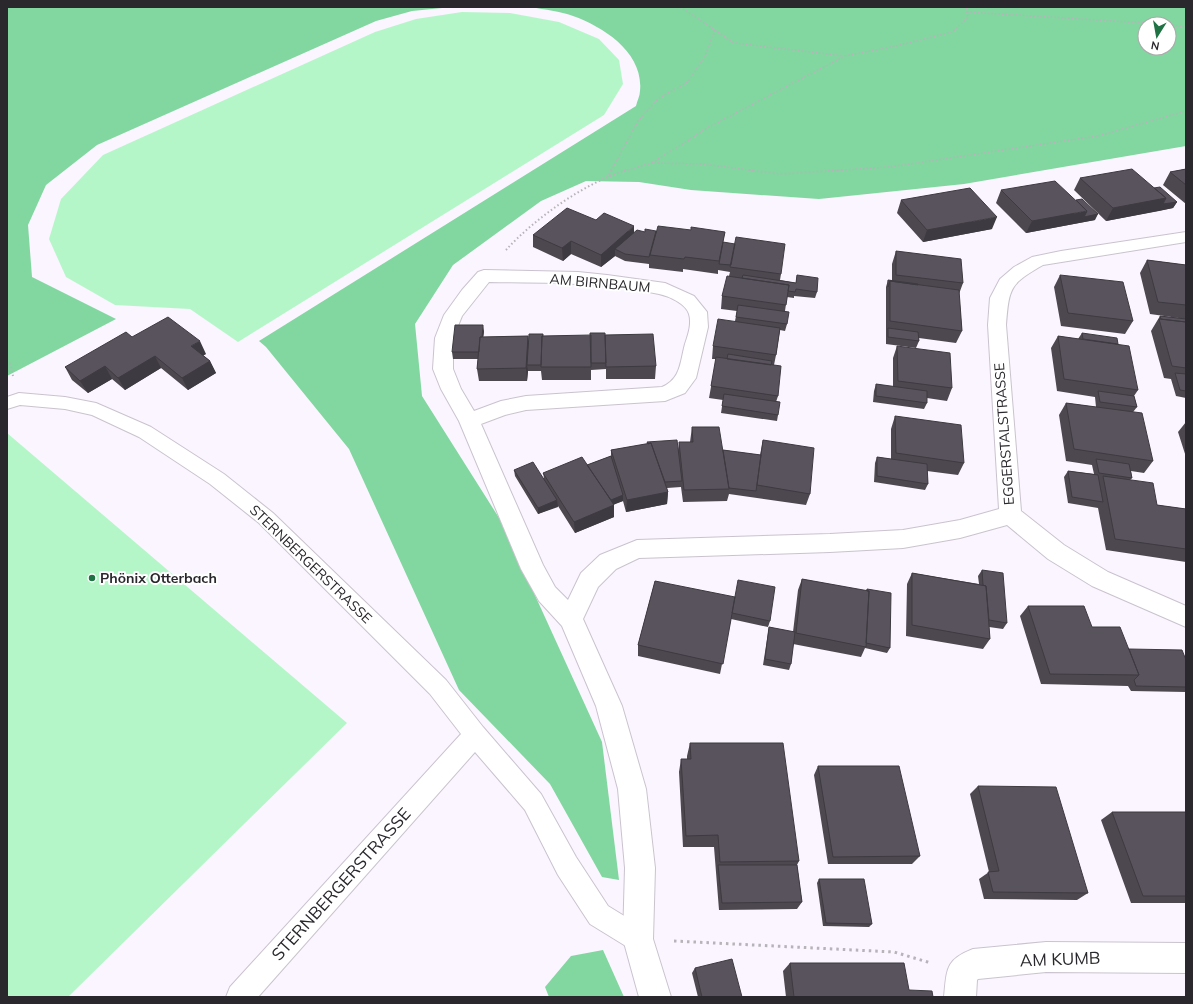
<svg xmlns="http://www.w3.org/2000/svg" width="1193" height="1004" viewBox="0 0 1193 1004" font-family="Mulish,sans-serif">
<style>
.green{fill:#b5f6c9}
.forest{fill:#81d79f;fill-rule:evenodd}
.lines{fill:none;stroke-linecap:round;stroke-linejoin:round}
.service-casing{stroke:#cac3cf;stroke-width:2}
.minor-casing{stroke:#cac3cf;stroke-width:2}
.path-far2{stroke:#b7b3ba;stroke-width:1.5;stroke-dasharray:1.5 2;stroke-linecap:butt}
.path-far1{stroke:#b7b3ba;stroke-width:2;stroke-dasharray:1.5 2.5;stroke-linecap:butt}
.path{stroke:#b7b3ba;stroke-width:3;stroke-dasharray:2.5 4;stroke-linecap:butt}
.service{fill:#fff;fill-rule:evenodd}
.minor{fill:#fff;fill-rule:evenodd}
.wall{fill:#4d4750}
.shaded-wall{fill:#3e3a41}
.building{fill:#59535d;stroke:#3e3a41}
.poi-dot{fill:#1f7244;stroke:#fff;stroke-width:1.5}
.labels{text-anchor:middle;stroke-width:4;stroke-linejoin:round;paint-order:stroke}
.street-label{font-size:14px;fill:#2a282c;stroke:#fff}
.poi-label{font-size:14px;font-weight:bold;fill:#2a282c;stroke:#fff;text-anchor:start}
.near-street-label{font-size:17px;fill:#2a282c;stroke:#fff}
</style>
<rect width="100%" height="100%" fill="#faf5fe"/>
<path class="green" d="M462,12l48,1 49,9 40,17 20,21 4,24 -19,31 -366,227 -48,-33 -75,-4 -49,-28 -17,-38 12,-40 42,-44 272,-123 41,-13z
M7,433l340,290 -279,274h-61z"/>
<path class="forest" d="M7,7h445l-40,4 -36,10 -279,124 -51,40 -18,40 4,52 84,42 -109,57z
M531,7h655v139l-222,38 -145,15 -128,-9 -52,-8 -53,-1 -45,20 -88,64 -38,59 7,72 79,125 101,221 17,138 -17,-3 -52,-93 -91,-94 -110,-241 -83,-102 -7,-6 377,-235c1,-5 4,-10 4,-15 4,-38 -36,-64 -67,-75 -13,-5 -28,-6 -42,-9zM1145,24h24v24h-24z
M603,950l21,47h-75l-4,-10 26,-31z"/>
<g class="lines">
<g class="service-casing">
<path id="service" d="M19,393l46,4 31,6 55,24 73,47 49,39 173,167 37,47 58,67 35,63 32,49 39,24 4,9 -4,9 -9,4 -9,-4 -39,-24 -32,-49 -33,-65 -50,-58 -217,245h-32l4,-10 231,-253 -31,-40 -171,-171 -49,-39 -71,-47 -47,-22 -27,-6 -45,-4 -13,4v-12z"/>
</g>
<g class="minor-casing">
<path id="minor" d="M1186,232v10l-143,23c-33,19 -34,22 -37,60l15,186 43,34 44,27 78,34v21l-94,-41 -44,-27 -41,-34 -47,13 -57,10 -73,4 -191,6 -23,11 -18,18 -15,32 39,87 24,83 9,79 -2,71 18,58h-32l-16,-58 2,-71 -7,-79 -22,-83 -34,-80 -23,-25 -18,-32 -62,-148 -18,-32 -8,-20 2,-31 9,-23 18,-25 16,-18 6,-2 94,2 29,3 58,8 29,13 13,16 1,15 -12,51 -11,15 -20,8 -139,9 -21,5 -24,9 62,141 12,22 13,13 13,-27 19,-18 37,-15 193,-6 73,-4 57,-10 39,-11 -11,-184 2,-27 10,-19 14,-12 18,-10 29,-6zM489,282c56,1 115,0 170,12 10,2 27,10 30,20 3,10 -1,21 -4,30 -5,18 -4,35 -23,43l-136,9 -25,5 -27,10 -13,-22 -8,-20v-31l9,-22z
M1046,942l140,1v30l-140,-1 -68,7 -1,1 -1,17h-32c3,-28 1,-37 29,-48z"/>
</g>
<path class="path-far2" d="M680,7l54,36 110,13
M967,12l194,12
M1169,25l17,2
M652,163l57,-36 136,-71 51,-10 56,-14 16,-14 -2,-11
M611,171l27,-50 21,-23 29,-16 17,-25 10,-27
M624,171l28,-8 51,1 53,7
M828,171l61,-4 209,-31 88,-25"/>
<path class="path-far1" d="M749,170l31,4 64,-4
M609,175l3,-5
M506,250c29,-32 80,-68 121,-80
M10,363l3,13"/>
<path class="path" d="M674,941l220,11 37,11"/>
<use href="#service" class="service"/>
<use href="#minor" class="minor"/>
</g>
<path class="wall" d="M1186,169v35l-23,-19 7,-13z
M1080,178l74,10 23,14 -4,6 -67,13 -32,-31z
M1001,190l94,30 -69,13 -30,-30z
M901,200l91,29 -69,13 -26,-29z
M596,220l38,13 22,-2 35,-1 34,2 -2,10 58,32 -1,6 16,3 1,-8 20,17 -2,6 -21,-2v2l-7,-1 -2,14 2,13 -2,7 -5,-1 -4,25 -2,10 4,31 -2,6 2,13 -1,6 -56,-8 2,-13 -14,-2 7,-39h-4l1,-13 22,-25 2,-10 -16,-2 1,-13 7,-20 1,-4 -12,-2v4l-35,-5v3l-34,-4v-4l-24,-3 -10,-5 -14,11 -30,-13 -8,7 -30,-14v-12z
M896,251l67,32 -4,11 3,37 -6,12 -37,-5v3l-3,7 -30,-4v-57l2,-7 4,1v-17z
M1147,260l39,5v54l-36,-5 -10,-41z
M1060,275l73,46 -8,13 -64,-8 -7,-39z
M1160,316l26,3v79l-10,-2 -5,-17 -7,-1 -13,-47z
M484,331l-1,6 45,-1v7l15,-7 62,8 51,22 -1,13h-49v-10l-15,1v10h-49l-1,-9h-13l-1,10h-48l-2,-12 1,-10h-25l-1,-7z
M1082,333l36,11 20,46 -4,6 3,11 -4,5 20,49 -9,12 -13,-2 1,7 -2,2 27,25 29,4v53l-80,-12 -8,-42 -30,-5 -4,-26 4,-6 26,3 -2,-9 -26,-4 -7,-46 7,-12 30,4 -1,-10 -38,-6 -6,-43 7,-12 20,3z
M132,337l74,17 -3,1 7,6 6,12 -28,17 -27,-22 -36,22 -13,-11 -24,14 -16,-13 -7,-13z
M897,346l55,42 -5,13 -20,-3v5l-3,6 -51,-7 1,-11 2,-7 17,3v-29z
M895,416l69,47 -6,12 -31,-4 1,13 -3,6 -51,-8 1,-19 2,-6 14,2v-30z
M1186,422v35l-8,-25z
M692,427l31,23 37,5 3,-15 47,54 -4,11 -77,-11 -2,7 -44,1 -2,-15 -14,1 1,4 -1,12 -41,8 -3,-11 -9,3v13l-39,16 -17,-27 -20,8 -23,-38 -1,-6 30,8 -1,-5 44,-8 24,-9v-6l36,-6v-2l31,8 1,-8h11z
M982,570l25,53 -4,6 -14,-2 1,12 -7,10 -77,-13 1,-52 5,-11 67,11 -1,-8z
M802,579l64,12 1,-2 23,59 -3,5 -22,-5 -4,9 -68,-13 -2,20 -2,6 -26,-5 5,-32 1,-6 24,5 5,-42z
M655,581l115,40 -2,6 -37,-8 -11,55 -82,-18v-11z
M1028,606l64,21 37,22 57,11v32l-55,-1 -3,-5 -87,-2 -21,-68z
M690,743l109,118 -2,4 5,37 -5,7 -78,1 -5,-63h-31l-4,-75 2,-13h6v-3z
M818,766l102,90 -8,8h-84l-14,-89z
M978,786l110,107 -11,7 -93,-1 -5,-20 10,-7 -19,-78z
M1112,812h74v91h-55l-30,-83z
M819,879l53,45 -3,3 -46,-1 -6,-43z
M790,963l119,27 24,7h-147l-3,-26z
M695,968l47,29h-44l-6,-24z"/>
<path class="shaded-wall" d="M1166,198l-7,13 -53,10 7,-13z
M1177,202l-4,6 -14,3 4,-7z
M1087,211l11,3 -3,6 -69,13 6,-12z
M997,217l-5,12 -69,13 4,-12z
M634,226v13l-19,10v7l-14,11v-12z
M571,241v13l-8,7 -1,-13z
M483,325l1,6 -3,28 -1,-7z
M528,336l1,13 -2,16 1,6 -1,10 -1,-13z
M200,341l6,13 -9,5 -6,-13z
M155,356l6,12 -36,22 -7,-12z
M210,361l6,12 -28,17 -6,-12z
M105,366l7,13 -24,14 -8,-12z
M668,492l-1,12 -41,8 1,-12z
M623,495v6l-15,6v-6z
M557,500l1,7 -20,7v-6z
M614,505v12l-39,16 -1,-11z"/>
<path class="building" d="M1132,169l34,29 -53,10 -33,-30z
M1186,169v16l-16,-13z
M1055,181l32,30 -55,10 -31,-31z
M1160,187l17,15 -14,2 3,-6 -12,-10z
M970,188l27,29 -70,13 -26,-30z
M1082,199l16,15 -14,3 3,-6 -11,-11z
M567,208l29,12 8,-7 30,13 -33,29 -30,-14 -9,7 -29,-13z
M658,226l33,4v-3l34,5 -6,29 -34,-4 -1,2 -34,-4z
M645,229l11,2 -7,26 -24,-3 -10,-5 22,-19 8,2z
M736,237l49,7 -4,30 -51,-7z
M723,242l12,2 -4,21 -12,-1z
M896,251l65,8 2,24 -67,-8z
M1147,260l39,5v40l-28,-3z
M743,275l53,8 1,-8 21,3 -1,14 -21,-3 -1,3 -7,-1 1,-6 -47,-7z
M1060,275l63,7 10,39 -65,-8z
M727,276l62,9 -3,20 -64,-9z
M888,280l30,4v1l-28,-4 -2,6z
M890,281l69,9 3,41 -72,-10z
M738,305l51,7 -2,12 -51,-7z
M1160,316l26,3v3l-25,-3z
M168,317l32,24 -9,5 19,15 -28,17 -27,-22 -37,22 -13,-12 -25,15 -15,-14 61,-35 6,5z
M718,319l62,9 -4,27 -63,-9z
M1159,319l27,3v46l-14,-2z
M455,325h28l-1,12h-2l-1,15h-27z
M888,328l30,4 1,9 -31,-4z
M590,333h15l1,30h-15z
M1082,333l35,5 1,6 -35,-5z
M529,334h14v2h-1l-1,29h-14z
M653,334l3,32 -50,1 -1,-32z
M591,335v32h-50l1,-31z
M528,336l-2,32 -49,1 3,-32z
M1058,336l71,10 9,44 -74,-11z
M897,346l53,7 2,35 -54,-7z
M728,354l44,7 -1,4 -44,-6z
M716,357l65,9 -3,30 -67,-10z
M1175,373l11,1v17l-6,-1z
M876,384l51,7v12l-51,-7z
M1098,391l36,5 3,11 -37,-5z
M724,394l56,8 -2,13 -56,-9z
M1066,403l76,10 11,48 -79,-12z
M895,416l66,9 3,38 -68,-10z
M692,427h27l10,62 -45,1 -5,-48h14z
M677,440l5,41 -17,1 -14,-39 -3,1 -1,-2z
M763,440l51,8 -4,46 -53,-9z
M651,443l17,49 -41,8 -16,-50z
M723,450l38,5 -5,36 -27,-3z
M611,456l12,39 -12,5 -24,-35z
M582,457l32,48 -40,17 -31,-49z
M877,457l50,7 1,20 -51,-8z
M1096,459l33,5 3,14 -33,-5z
M533,462l24,38 -19,8 -24,-38z
M1068,471l30,4 5,27 -31,-5z
M1103,476l50,7 4,22 29,4v40l-71,-10z
M982,570l21,3 4,50 -18,-3 -3,-34 -3,-1z
M912,573l74,13 4,53 -78,-14z
M802,579l67,12 -3,56 -70,-14z
M738,580l37,7 -5,34 -38,-8z
M655,581l80,16 -12,67 -85,-19z
M867,589l24,4 -1,55 -24,-5 3,-52h-2z
M1028,606h56l8,21h28l19,48 -89,-1z
M769,627l26,5 -4,32 -26,-5z
M1129,649l53,1 4,10v27l-50,-1 -2,-6 5,-5z
M690,743h93l16,118 -79,1 -2,-27 -32,1 -5,-77h10z
M818,766h81l21,90 -87,1z
M978,786l78,1 32,106 -95,-1 -5,-20 11,-1z
M1112,812h74v84h-43z
M718,865h79l5,37 -80,1z
M819,879h45l8,45 -46,-1z
M732,959l10,38h-40l-7,-29z
M790,963h114l5,27 23,1 1,6h-139z"/>
<circle class="poi-dot" cx="92" cy="578" r="4"/>
<g class="labels">
<g class="street-label">
<text transform="translate(600 283) rotate(5)" y="5">AM BIRNBAUM</text>
<text transform="translate(1004 434) rotate(-94)" y="5">EGGERSTALSTRASSE</text>
<text transform="translate(311 564) rotate(44)" y="5">STERNBERGERSTRASSE</text>
</g>
<g class="poi-label">
<text x="100" y="583">Phönix Otterbach</text>
</g>
<g class="near-street-label">
<text transform="translate(341 884) rotate(-48)" y="6">STERNBERGERSTRASSE</text>
<text transform="translate(1060 959) rotate(-2)" y="6">AM KUMB</text>
</g>
</g>
<rect width="1193" height="1004" fill="none" stroke="#2a282c" stroke-width="16"/>
<g transform="translate(1157 36) rotate(191)"><circle r="19" fill="#ffffff" stroke="#aaa9ab"/>
<path d="M0-3L7 15L0 10L-7 15Z" fill="#1f7244"/>
<text y="-6" font-size="11" font-weight="bold" text-anchor="middle" fill="#2a282c">N</text>
</g>
</svg>
